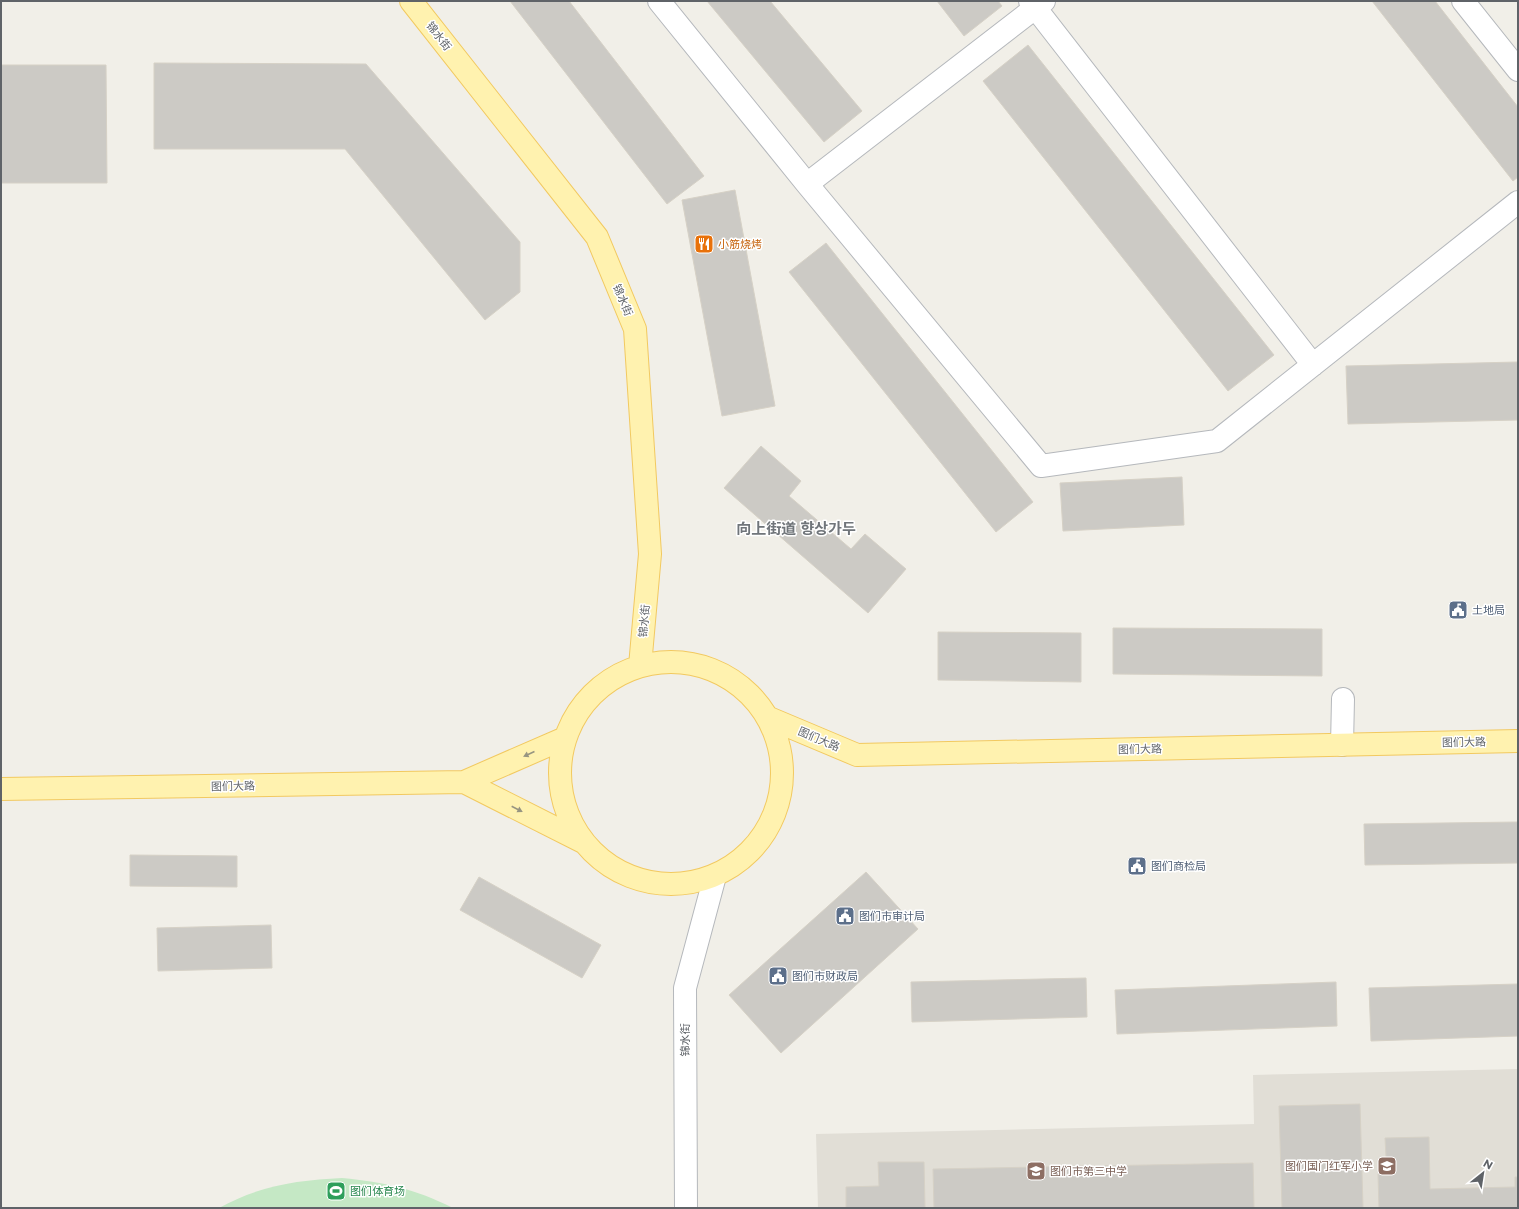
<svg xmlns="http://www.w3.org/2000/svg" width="1519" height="1209" viewBox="0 0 1519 1209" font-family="Montserrat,'Noto Sans SC','Noto Sans KR',sans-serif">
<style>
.education{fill:#e1ded6}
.green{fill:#c5e8c5}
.building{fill:#cccac5;stroke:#d6d1c6}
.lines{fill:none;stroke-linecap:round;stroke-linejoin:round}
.minor-casing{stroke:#b5b8bc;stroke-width:24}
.major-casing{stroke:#f2c960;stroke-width:24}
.minor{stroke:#fff;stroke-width:22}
.major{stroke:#fff2af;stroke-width:22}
.oneway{fill:#979581}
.labels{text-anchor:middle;stroke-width:3;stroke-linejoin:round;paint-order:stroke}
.street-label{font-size:11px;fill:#5f6368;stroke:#fff}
.food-label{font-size:11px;fill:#c56008;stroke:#fff;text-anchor:start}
.service-label{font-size:11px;fill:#4e5e75;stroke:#fff;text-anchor:start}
.education-label{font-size:11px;fill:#785e54;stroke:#fff;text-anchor:end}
.leisure-label{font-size:11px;fill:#27864d;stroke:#fff;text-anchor:start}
.district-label{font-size:15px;font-weight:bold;fill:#70757a;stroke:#fff}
</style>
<rect width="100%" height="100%" fill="#f1efe8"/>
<path class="education" d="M1518,1069v139h-700l-2,-74 438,-10 -1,-49z"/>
<path class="green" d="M342,1178c43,4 73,11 111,30h-234c39,-22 79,-28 123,-30z"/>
<path class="building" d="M510,1h59l135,175 -37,28z
M707,1h63l92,110 -38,31z
M937,1h61l4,5 -38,30z
M1372,1h63l83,106v70l-5,4z
M1028,45l246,310 -46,36 -245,-310z
M154,63l212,1 154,178v50l-35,28 -140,-171h-191z
M1,65h105l1,118h-106z
M735,190l40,216 -53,10 -40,-216z
M826,243l207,259 -37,30 -207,-260z
M1518,362v58l-170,4 -2,-58z
M761,446l40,35 -12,15 62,53 14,-15 41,35 -38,44 -144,-125z
M1182,477l2,48 -121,6 -3,-48z
M1113,628l209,1v47l-209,-2z
M938,632l143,1v49l-143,-2z
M1518,822v41l-153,2 -1,-41z
M130,855l107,1v31l-107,-1z
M866,872l52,57 -137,124 -52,-58z
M479,877l122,68 -19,33 -122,-68z
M271,925l1,43 -114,3 -1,-43z
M1086,978l1,39 -175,5 -1,-40z
M1336,982l1,44 -220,8 -2,-44z
M1518,984v52l-147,5 -2,-53z
M1360,1104l3,104h-81l-3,-102z
M1429,1137l1,52 85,-2v-10h3v31h-139l-1,-34h9l-2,-36z
M878,1162h46l1,46h-79v-21l33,-1z
M1253,1163l1,45h-320l-1,-39z"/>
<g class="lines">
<g class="minor-casing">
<path id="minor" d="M659,1l148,183 234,282 176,-25 301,-239
M1030,1l283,364
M1463,1l55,69
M807,184l237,-183
M1342,745l1,-46
M686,1208l-1,-220 30,-112"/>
</g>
<g class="major-casing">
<path id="major" d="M411,1l186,236 38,92 15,225 -10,112
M560 773a111 111 0 1 1 222 0a111 111 0 1 1-222 0Z
M769,718l88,37 661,-14
M565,738l-101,44 119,60
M1,789l463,-7"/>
</g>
<use href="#minor" class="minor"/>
<use href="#major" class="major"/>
</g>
<defs><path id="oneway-solid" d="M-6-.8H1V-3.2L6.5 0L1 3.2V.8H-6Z"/></defs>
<g class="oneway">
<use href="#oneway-solid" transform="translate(529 754) rotate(156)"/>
<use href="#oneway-solid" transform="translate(517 809) rotate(27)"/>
</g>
<defs>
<g id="restaurant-square" transform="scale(1)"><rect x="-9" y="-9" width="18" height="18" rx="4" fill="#e8710a" stroke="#fff"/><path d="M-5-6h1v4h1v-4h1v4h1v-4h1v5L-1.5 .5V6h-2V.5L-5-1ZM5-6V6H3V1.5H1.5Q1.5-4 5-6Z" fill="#fff"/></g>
<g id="civic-square" transform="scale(1)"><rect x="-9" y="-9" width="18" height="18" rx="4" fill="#5c6f8a" stroke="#fff"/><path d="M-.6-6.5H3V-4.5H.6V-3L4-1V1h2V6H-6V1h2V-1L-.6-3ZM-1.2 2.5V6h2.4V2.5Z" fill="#fff"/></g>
<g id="school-square" transform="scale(1)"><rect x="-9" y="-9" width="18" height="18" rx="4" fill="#8d6e63" stroke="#fff"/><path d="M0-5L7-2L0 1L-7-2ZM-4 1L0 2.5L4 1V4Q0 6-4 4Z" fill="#fff"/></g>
<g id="stadium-square" transform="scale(1)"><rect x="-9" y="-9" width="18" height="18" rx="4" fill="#2e9e5b" stroke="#fff"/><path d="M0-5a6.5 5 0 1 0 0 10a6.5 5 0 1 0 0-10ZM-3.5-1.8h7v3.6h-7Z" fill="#fff"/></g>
</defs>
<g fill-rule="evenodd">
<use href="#restaurant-square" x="704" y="244"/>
<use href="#civic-square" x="1458" y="610"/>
<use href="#civic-square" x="1137" y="866"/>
<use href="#civic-square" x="845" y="916"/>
<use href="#civic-square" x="778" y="976"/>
<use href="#school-square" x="1387" y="1166"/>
<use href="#school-square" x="1036" y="1171"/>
<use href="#stadium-square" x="336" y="1191"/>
</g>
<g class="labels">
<g class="street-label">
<text transform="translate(439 36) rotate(52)" y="4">锦水街</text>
<text transform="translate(623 300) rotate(67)" y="4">锦水街</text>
<text transform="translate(644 621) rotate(-85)" y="4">锦水街</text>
<text transform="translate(819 739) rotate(23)" y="4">图们大路</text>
<text transform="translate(1464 742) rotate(-1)" y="4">图们大路</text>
<text transform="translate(1140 749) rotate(-1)" y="4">图们大路</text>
<text transform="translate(233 786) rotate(-1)" y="4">图们大路</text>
<text transform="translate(685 1040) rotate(-90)" y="4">锦水街</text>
</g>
<g class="food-label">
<text x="718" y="248">小筋烧烤</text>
</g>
<g class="service-label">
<text x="1472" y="614">土地局</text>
<text x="1151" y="870">图们商检局</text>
<text x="859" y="920">图们市审计局</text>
<text x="792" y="980">图们市财政局</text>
</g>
<g class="education-label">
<text x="1373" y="1170">图们国门红军小学</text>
<text x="1050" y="1175" text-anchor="start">图们市第三中学</text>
</g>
<g class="leisure-label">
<text x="350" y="1195">图们体育场</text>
</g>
<g class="district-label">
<text x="796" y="534">向上街道 향상가두</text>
</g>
</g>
<rect width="1519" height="1209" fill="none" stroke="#5f6368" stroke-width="4"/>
<g transform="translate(1483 1173) rotate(30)" stroke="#ffffff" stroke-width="3" paint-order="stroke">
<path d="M0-3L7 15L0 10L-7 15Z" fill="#5f6368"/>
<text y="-6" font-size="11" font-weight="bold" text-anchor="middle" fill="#5f6368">N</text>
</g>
</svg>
